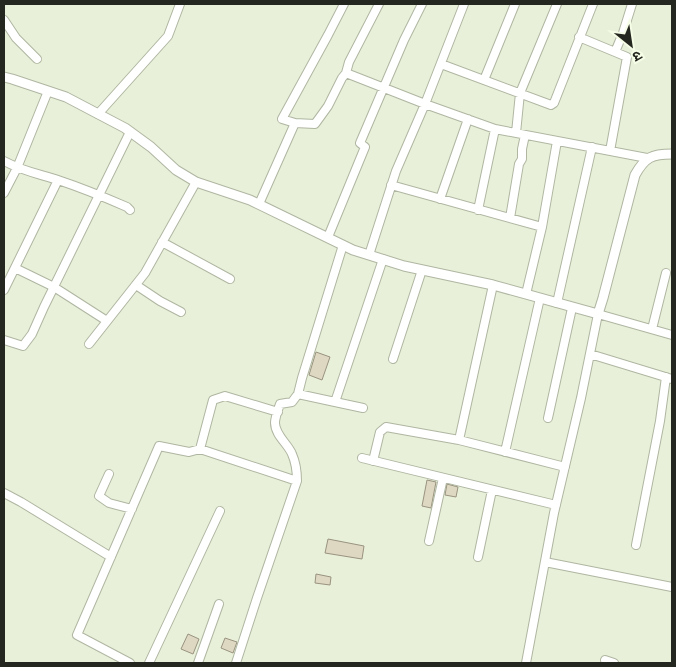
<svg xmlns="http://www.w3.org/2000/svg" width="676" height="667" viewBox="0 0 676 667" font-family="'IBM Plex Sans','Noto Sans Devanagari',sans-serif">
<style>
.building{fill:#ded7c2;stroke:#99937f}
.lines{fill:none;stroke-linecap:round;stroke-linejoin:round}
.minor-casing{stroke:#afb6a1;stroke-width:10}
.tertiary-casing{stroke:#afb6a1;stroke-width:11}
.minor{stroke:#fff;stroke-width:8}
.tertiary{stroke:#fff;stroke-width:9}
</style>
<rect width="100%" height="100%" fill="#e8f0da"/>
<path class="building" d="M316,352l14,5 -8,23 -13,-5z
M427,480l9,2 -5,26 -9,-2z
M447,484l11,3 -2,10 -11,-2z
M328,539l36,7 -2,13 -37,-6z
M316,574l15,3 -1,8 -15,-2z
M188,634l11,5 -6,15 -12,-5z
M225,638l12,4 -4,11 -12,-5z"/>
<g class="lines">
<g class="minor-casing">
<path id="minor" d="M4,20l12,18 21,21
M579,37l48,20 -17,94
M615,52l8,-19 9,-29
M441,64l110,41 3,-2 39,-99
M346,73l79,31 39,-100
M484,80l31,-76
M98,114l70,-78 12,-32
M295,123l20,1 13,-18 14,-28 4,-5 3,-11 30,-58
M516,133l4,-40 37,-89
M4,161c18,10 35,13 54,19 24,8 46,17 69,27l3,3
M391,185l151,42
M4,193l13,-25 31,-77
M440,199l28,-80
M259,204l36,-81 -13,-4 46,-84 16,-31
M478,210l17,-81
M510,218l9,-54 3,-5v-10l3,-14
M328,237l37,-90 -5,-4 44,-103 18,-36
M162,242l68,37
M369,255l27,-84 29,-67 70,25 152,29
M15,268l39,19 53,34
M136,285l24,16 21,11
M493,285l-34,155 106,27
M4,290l54,-110
M526,294l16,-67 15,-86
M557,303l35,-156
M652,329l14,-56
M4,340l19,6 9,-12 12,-27 86,-175
M89,344l56,-71 51,-91
M590,354l82,25
M393,359l29,-89
M298,394l37,8 48,-143
M335,402l28,6
M548,418l24,-110
M200,449l13,-49 12,-4 53,16
M505,452l35,-154
M362,458l194,47
M373,461l7,-29 6,-5 73,13
M109,474l-10,22 10,7 23,6
M4,493l17,9 90,55
M429,541l14,-63
M636,545l24,-124 6,-44
M478,557l14,-67
M545,562l127,25
M605,660l9,3
M130,663l-53,-28 82,-189 30,6 11,-3 97,32
M149,663l71,-152
M198,663l21,-59
M236,663l21,-65 40,-117c0,-10 -1,-18 -5,-27 -4,-10 -17,-19 -17,-31 0,-6 3,-13 5,-19l12,-2 6,-8 4,-16 41,-133
M526,663l28,-150 27,-115 17,-84 74,21"/>
</g>
<g class="tertiary-casing">
<path id="tertiary" d="M4,77l8,2 54,18 59,31 26,19 25,23 20,12 54,18 103,50 51,16 89,19 105,29 5,-16 32,-123c10,-18 17,-21 37,-21"/>
</g>
<use href="#minor" class="minor"/>
<use href="#tertiary" class="tertiary"/>
</g>
<rect width="676" height="667" fill="none" stroke="#24271f" stroke-width="10"/>
<g transform="translate(631 45) rotate(150)" stroke="#f6fde7" stroke-width="4" paint-order="stroke">
<path d="M0-4L9 19L0 12L-9 19Z" fill="#24271f"/>
<text y="-8" font-size="14" font-weight="bold" text-anchor="middle" fill="#24271f">उ</text>
</g>
</svg>
